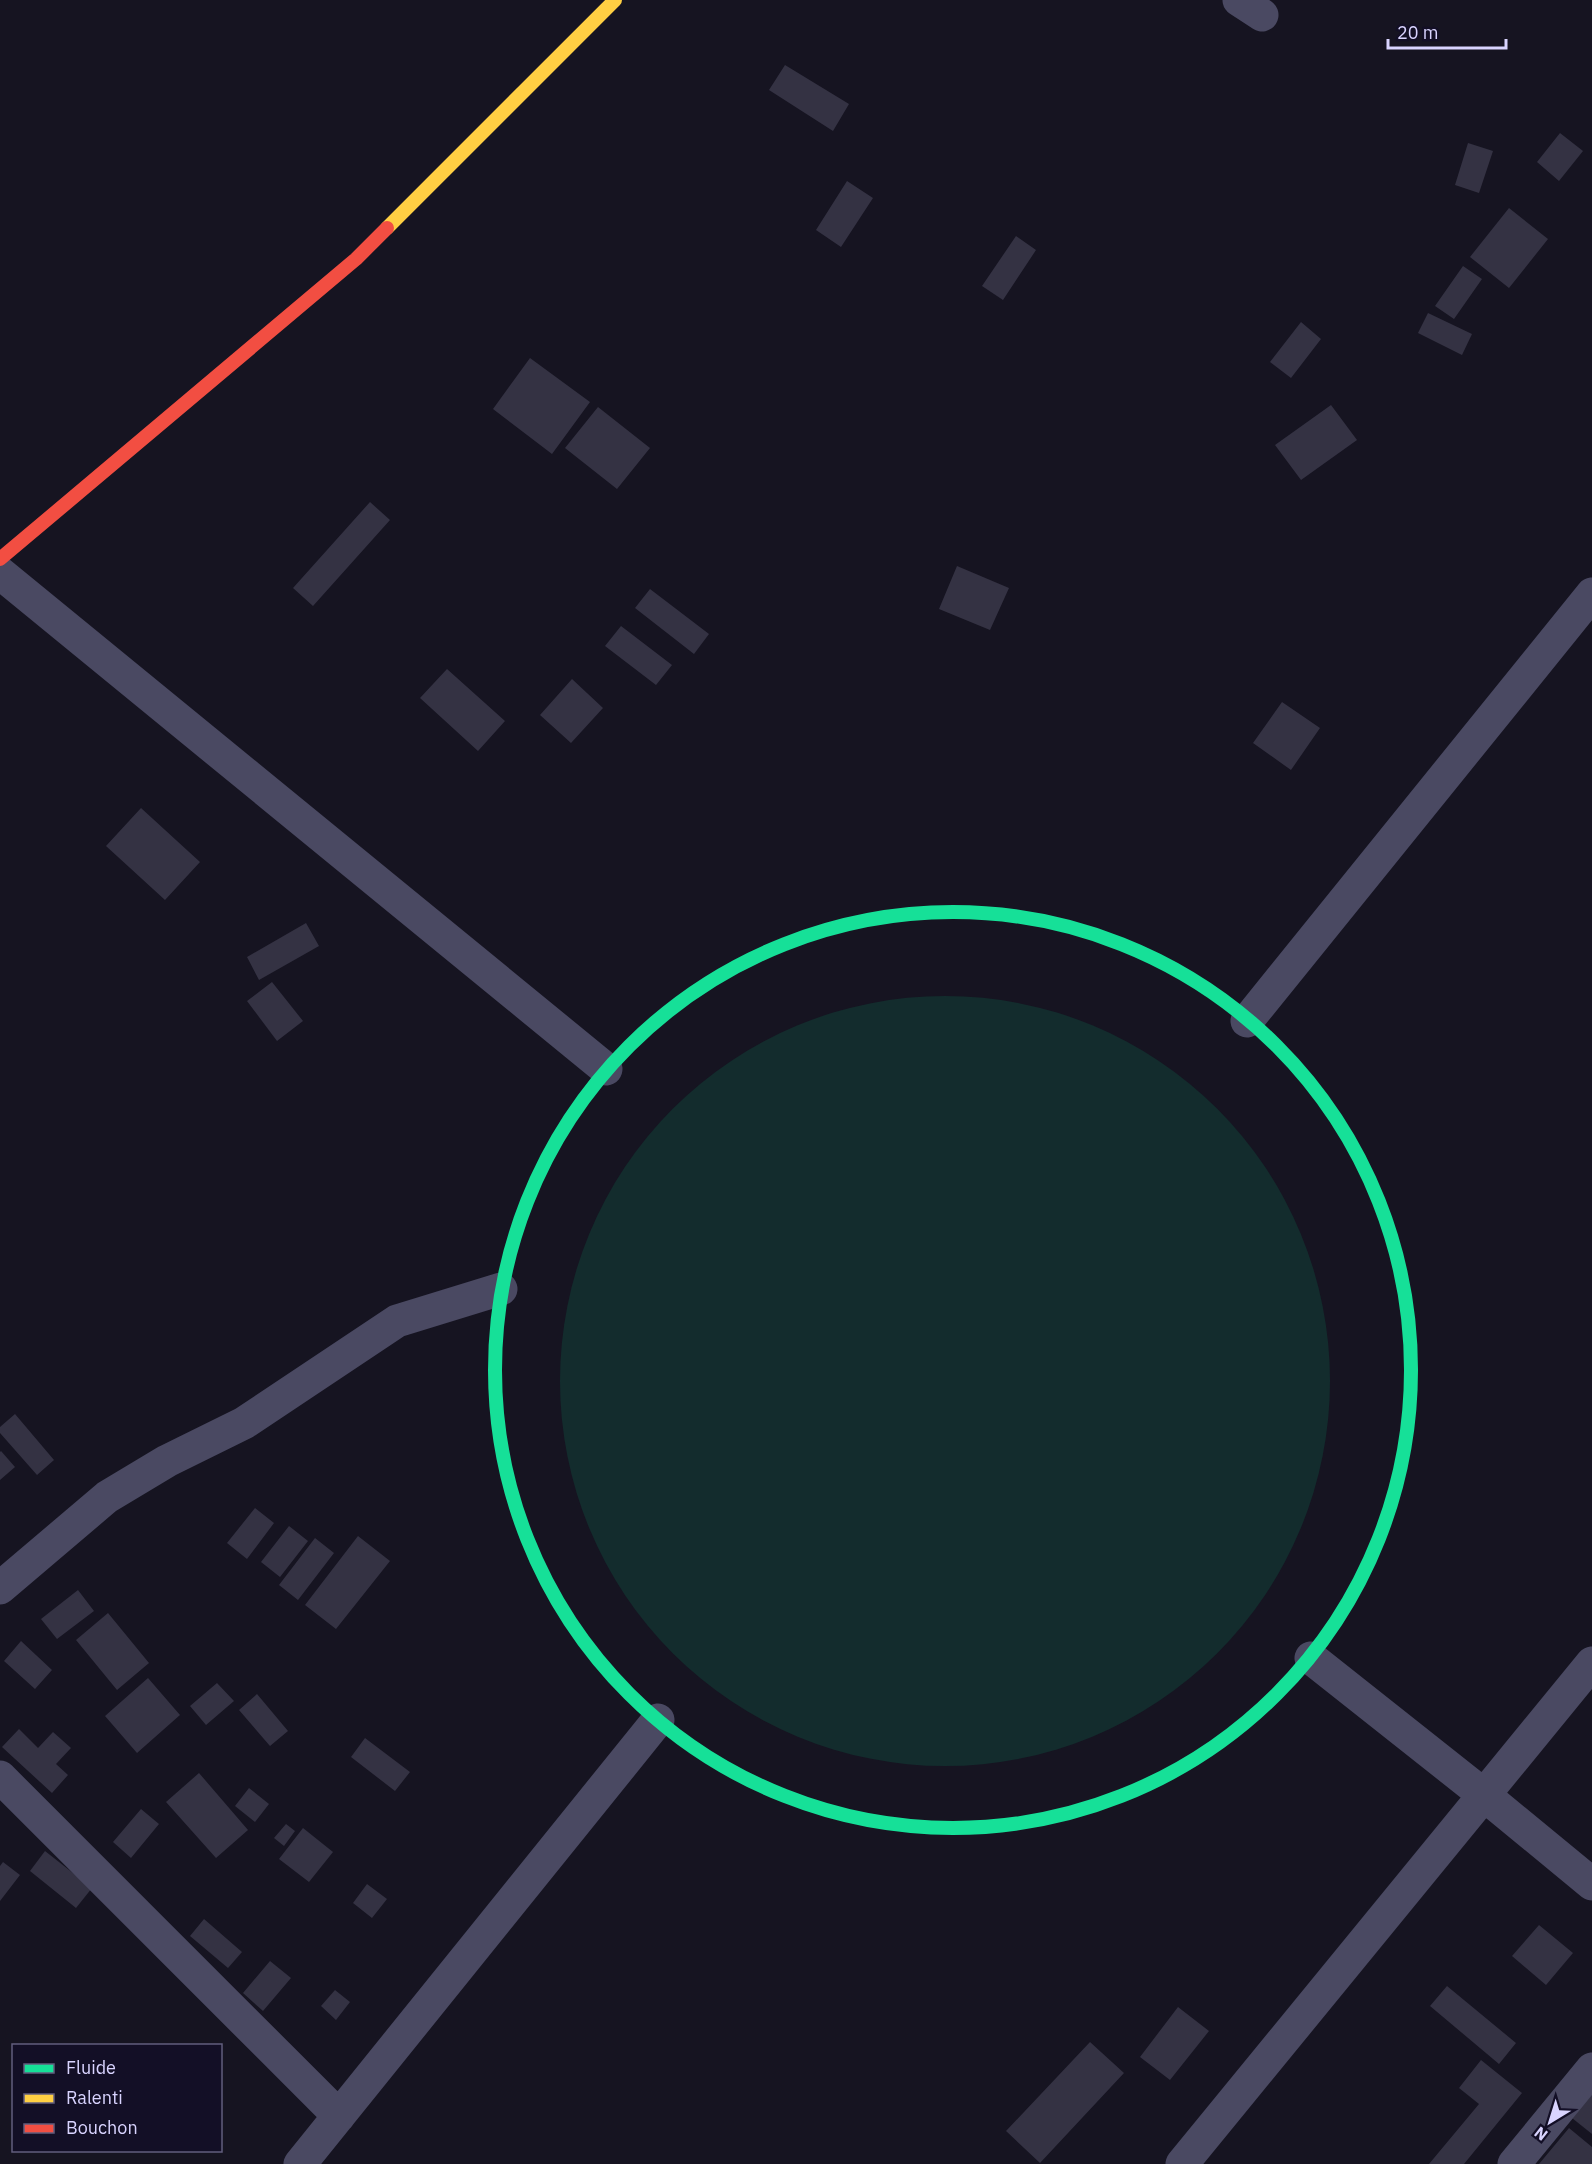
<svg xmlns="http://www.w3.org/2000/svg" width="1592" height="2164" viewBox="0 0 1592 2164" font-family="'IBM Plex Sans',sans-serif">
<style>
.green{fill:#132c2d}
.building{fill:#343243}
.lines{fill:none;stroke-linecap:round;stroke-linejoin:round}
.street{stroke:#4a4962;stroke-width:33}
.fast{stroke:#16e098;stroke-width:14}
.slow{stroke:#ffcf43;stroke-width:14}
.jam{stroke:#f24e42;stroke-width:14}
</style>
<rect width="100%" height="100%" fill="#161421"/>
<path class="green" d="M560 1381a385 385 0 1 1 770 0a385 385 0 1 1-770 0Z"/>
<path class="building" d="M785,65l64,39 -16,27 -64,-41z
M1560,133l23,18 -24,30 -22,-19z
M1468,143l25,8 -14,42 -24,-8z
M847,181l26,17 -32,49 -25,-17z
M1509,208l39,31 -39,49 -39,-31z
M1016,236l20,14 -33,50 -21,-14z
M1463,266l19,13 -28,40 -19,-13z
M1428,313l44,21 -10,21 -44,-22z
M1301,322l20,17 -30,39 -21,-16z
M530,358l60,44 -38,52 -59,-45z
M1331,405l26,35 -56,40 -26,-35z
M598,407l52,41 -33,41 -52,-41z
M370,502l20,18 -77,86 -20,-18z
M957,566l52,22 -19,42 -51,-21z
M650,589l59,45 -15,20 -59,-46z
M621,626l51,39 -16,20 -51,-39z
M447,669l58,52 -27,30 -58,-53z
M572,679l31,29 -32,35 -31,-28z
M1282,702l38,26 -29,42 -38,-27z
M141,808l59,54 -35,38 -59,-54z
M306,923l13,23 -60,34 -12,-23z
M272,982l31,39 -26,20 -30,-40z
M15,1414l39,46 -17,15 -37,-42v-6z
M1,1451l14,16 -15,13v-28z
M255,1508l19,15 -27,36 -20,-16z
M289,1526l19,15 -28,36 -19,-15z
M358,1536l32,25 -54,68 -31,-24z
M315,1538l19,15 -36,47 -19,-15z
M78,1590l16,21 -37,28 -16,-20z
M108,1613l41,50 -32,27 -41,-50z
M21,1641l31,29 -17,19 -31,-28z
M148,1678l32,37 -43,38 -32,-37z
M217,1683l17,18 -28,24 -16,-19z
M257,1694l31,37 -18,15 -31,-36z
M19,1729l19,19 15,-16 18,16 -15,16 12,11 -16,18 -50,-46z
M365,1738l45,34 -15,19 -44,-34z
M199,1773l49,57 -32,28 -50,-56z
M249,1788l20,16 -14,18 -20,-16z
M141,1809l18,15 -28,34 -18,-16z
M286,1824l9,7 -11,15 -10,-8z
M303,1828l30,24 -24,30 -30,-23z
M45,1851l47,37 -16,20 -46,-37z
M3,1862l17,13 -20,26v-35z
M367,1884l20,15 -15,19 -19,-15z
M204,1919l38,33 -14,16 -38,-32z
M1539,1925l34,28 -27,32 -34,-29z
M270,1961l21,17 -28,33 -20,-18z
M1447,1986l69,57 -17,21 -69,-58z
M335,1990l15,12 -14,18 -15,-14z
M1178,2007l31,24 -39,49 -30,-23z
M1090,2042l34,31 -84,90 -34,-32z
M1481,2060l41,33 -58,71h-35l50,-60 -20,-16z
M1592,2094v40l-20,-16z
M1569,2128l23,19v17h-53z"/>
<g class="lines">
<path class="street" d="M1239,0l23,15
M0,573l606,496
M1247,1021l345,-427
M0,1588l107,-91 60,-36 77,-38 153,-102 104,-32
M1311,1658l173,137 108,89
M0,1777l339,339
M300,2164l358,-444
M1182,2164l410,-501
M1514,2164l78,-95"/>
<path class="fast" d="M495 1370a458 458 0 1 1 916 0a458 458 0 1 1-916 0Z"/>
<path class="slow" d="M387,228l228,-228"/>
<path class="jam" d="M0,559l356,-300 31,-31"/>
</g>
<rect x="12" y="2044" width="210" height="108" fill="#130f26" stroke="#625e7d" stroke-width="1.5"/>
<rect x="24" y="2064" width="30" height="9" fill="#16e098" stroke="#625e7d" stroke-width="1.5"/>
<text x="66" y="2074" font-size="18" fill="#d9d4ff">Fluide</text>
<rect x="24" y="2094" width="30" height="9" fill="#ffcf43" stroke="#625e7d" stroke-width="1.5"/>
<text x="66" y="2104" font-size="18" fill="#d9d4ff">Ralenti</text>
<rect x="24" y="2124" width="30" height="9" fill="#f24e42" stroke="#625e7d" stroke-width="1.5"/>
<text x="66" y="2134" font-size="18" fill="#d9d4ff">Bouchon</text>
<g transform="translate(1550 2122) rotate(218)" stroke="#130f26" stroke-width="4.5" paint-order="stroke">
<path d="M0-4.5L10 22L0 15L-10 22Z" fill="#d9d4ff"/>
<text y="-9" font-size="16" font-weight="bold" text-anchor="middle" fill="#d9d4ff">N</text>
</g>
<path d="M1388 39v9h118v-9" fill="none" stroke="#d9d4ff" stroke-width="3"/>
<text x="1397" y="39" font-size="18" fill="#d9d4ff" stroke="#130f26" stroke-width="4.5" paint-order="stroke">20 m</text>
</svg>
